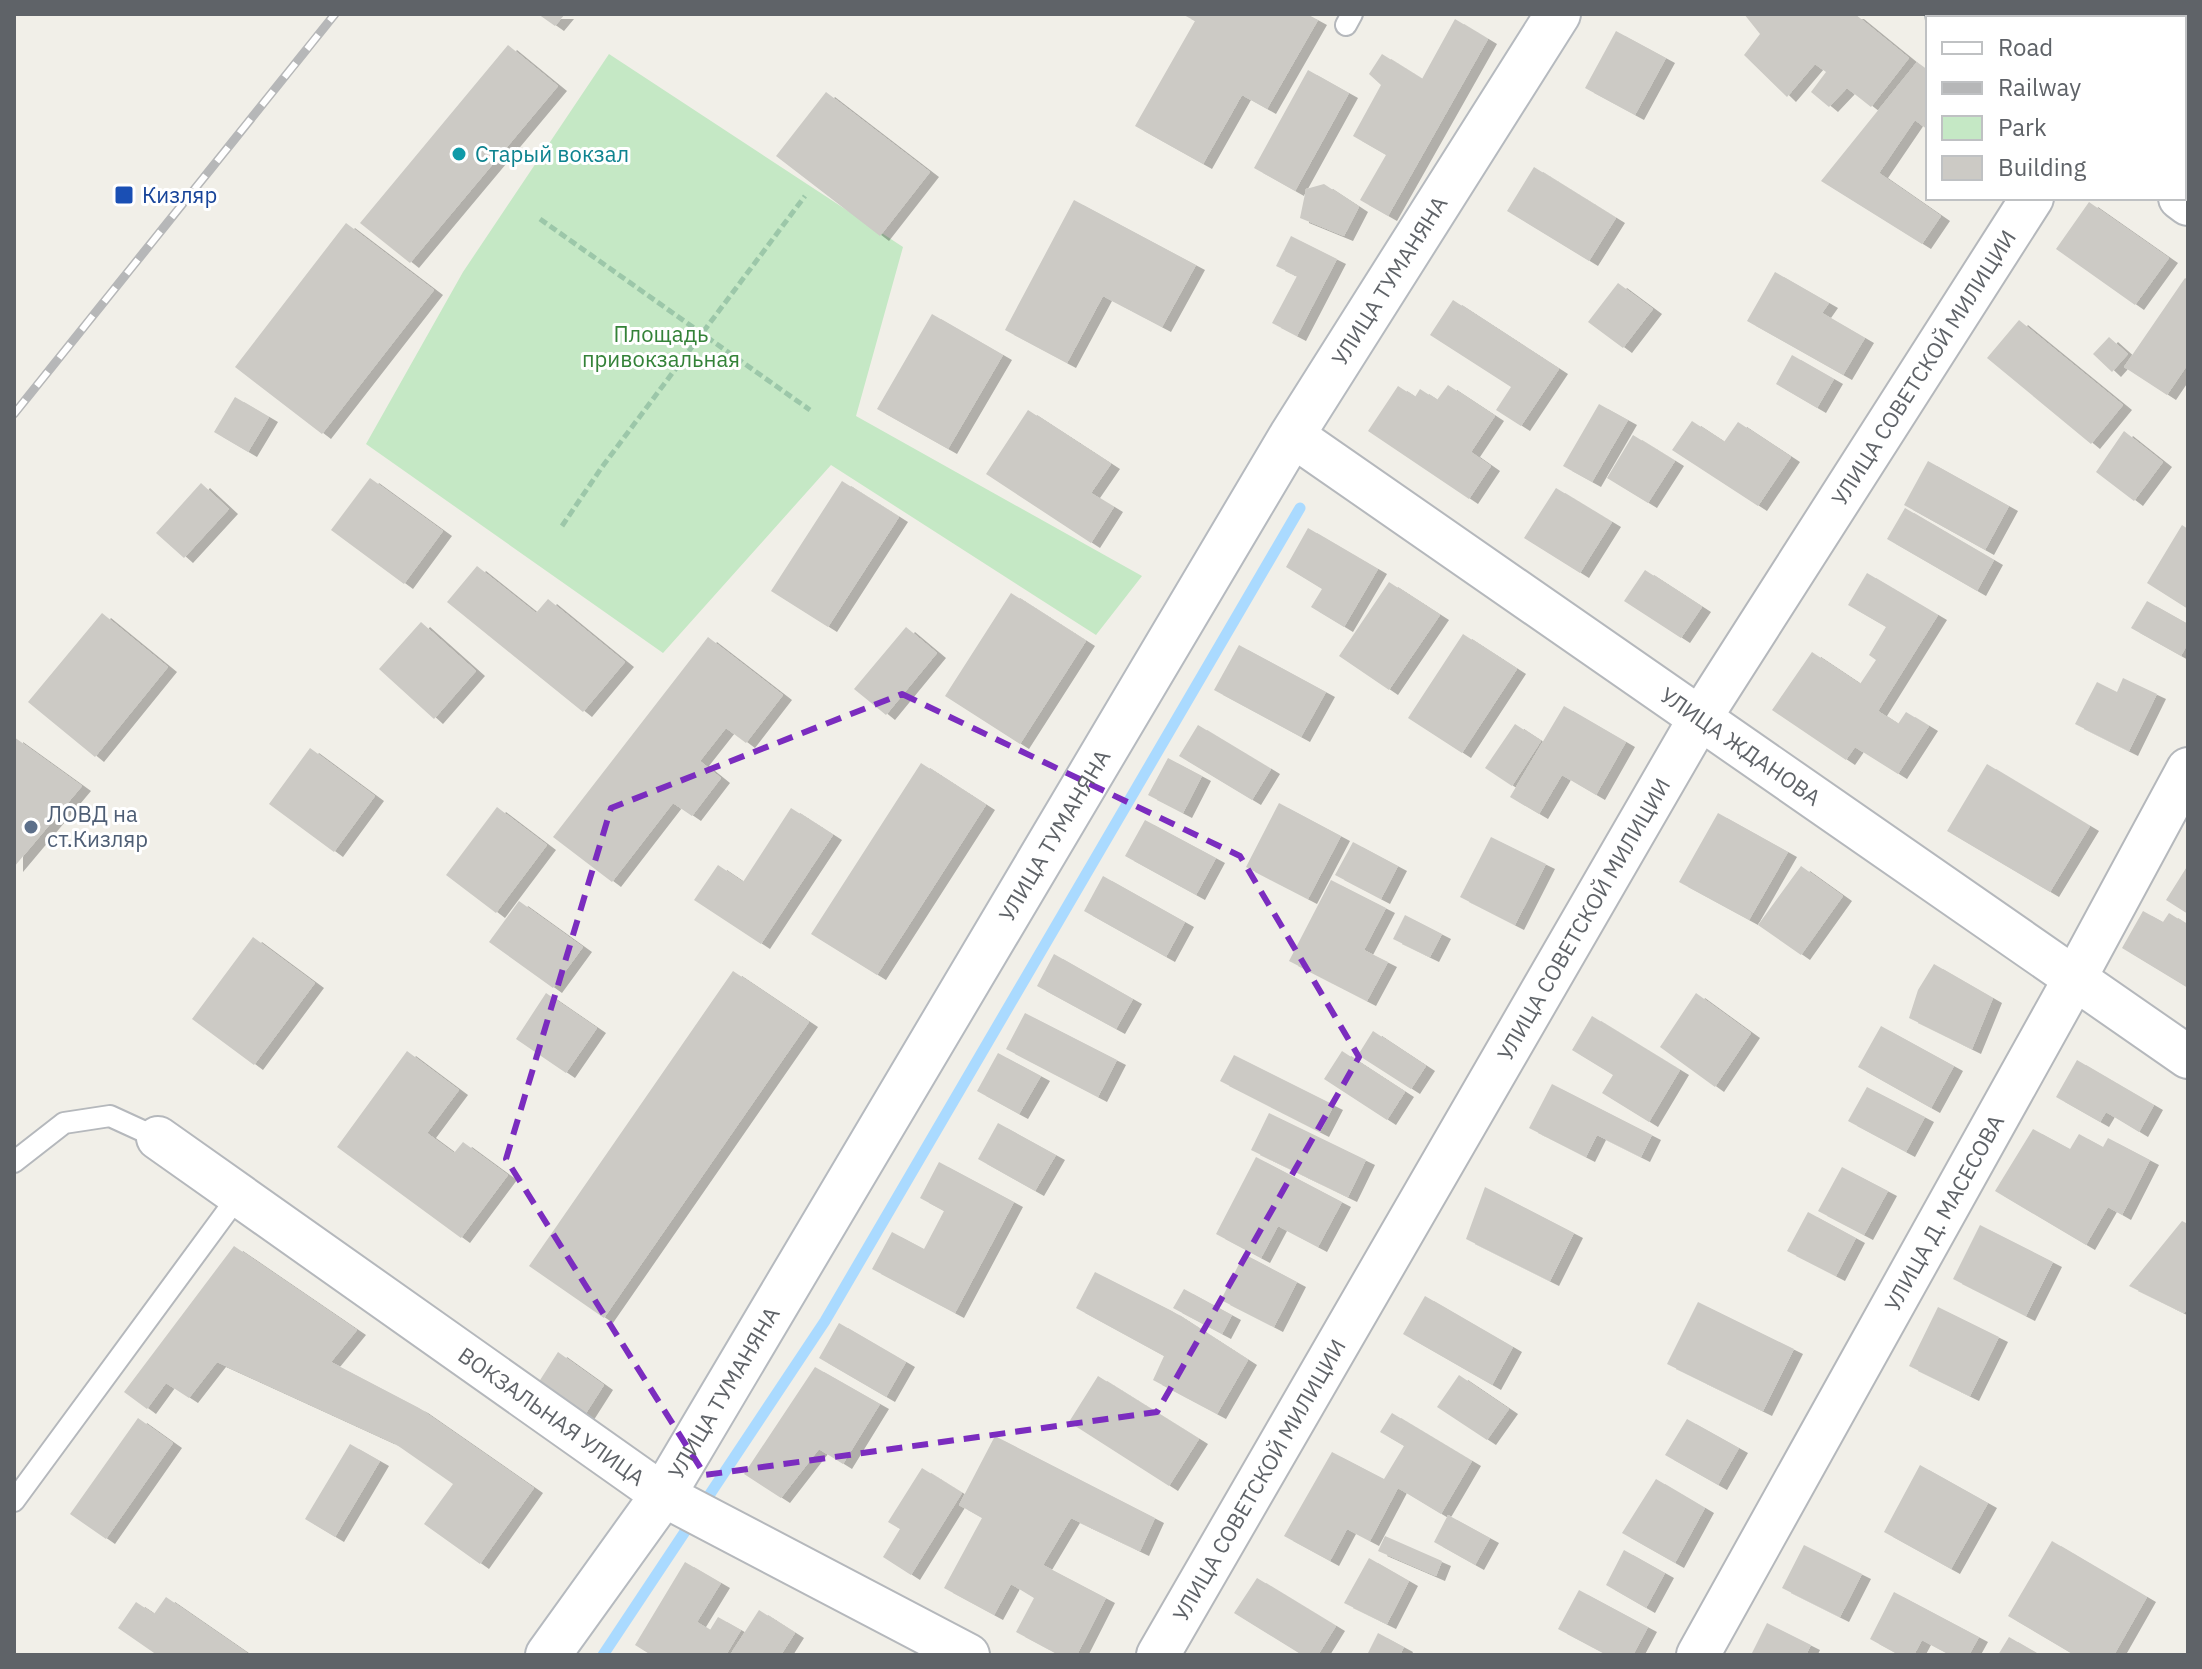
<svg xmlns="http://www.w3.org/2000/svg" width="2202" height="1669" viewBox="0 0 2202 1669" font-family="'IBM Plex Sans',sans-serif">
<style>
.green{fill:#c5e8c5}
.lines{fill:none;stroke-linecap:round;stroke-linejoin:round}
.stream{stroke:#aadaff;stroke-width:11}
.building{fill:#cccac5;filter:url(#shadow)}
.lane-casing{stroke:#b5b8bc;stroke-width:24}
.street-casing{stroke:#b5b8bc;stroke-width:46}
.secondary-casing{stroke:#b6babf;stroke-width:48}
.path{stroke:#9cc7a9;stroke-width:5;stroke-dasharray:8 4;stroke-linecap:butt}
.lane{stroke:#fff;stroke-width:20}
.street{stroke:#fff;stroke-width:42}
.secondary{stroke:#fff;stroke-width:44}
.rail-casing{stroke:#b6b7b8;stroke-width:9}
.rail{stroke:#fff;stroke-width:6;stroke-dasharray:18;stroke-linecap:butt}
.marked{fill:none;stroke:#7b2cbf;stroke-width:6;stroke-dasharray:16 10;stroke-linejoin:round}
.culture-dot{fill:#0f9aa8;stroke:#fff;stroke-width:3}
.transit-dot{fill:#1a4fb4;stroke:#fff;stroke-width:3}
.service-dot{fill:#5c6f8a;stroke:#fff;stroke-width:3}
.labels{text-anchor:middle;stroke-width:6;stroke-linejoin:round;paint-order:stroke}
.culture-label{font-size:22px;fill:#0d838f;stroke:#fff;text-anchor:start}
.transit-label{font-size:22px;fill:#164399;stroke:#fff;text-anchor:start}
.street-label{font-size:22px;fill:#5f6368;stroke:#fff}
.park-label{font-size:22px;fill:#348238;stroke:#fff}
.service-label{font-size:22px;fill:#4e5e75;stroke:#fff;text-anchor:start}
</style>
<defs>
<filter id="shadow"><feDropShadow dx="9" dy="5" stdDeviation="0" flood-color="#0004"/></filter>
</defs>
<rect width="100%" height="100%" fill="#f1efe8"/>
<path class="green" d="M609,54l294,193 -47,169 286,160 -46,59 -265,-170 -168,188 -297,-209 97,-172z"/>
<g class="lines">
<path class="stream" d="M603,1655l222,-334 475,-813"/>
</g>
<path class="building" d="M538,14h27l-10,12z
M1182,14h125l11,6 -51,89 -25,-14 -39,69 -68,-38 60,-105z
M1744,14h111l54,44 -38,49 -24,-19 -18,19 -18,-15 15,-20 -11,-8 -28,33 -43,-42 16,-21z
M2052,14h122l-3,4h-122z
M1455,19l33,20 -100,177 -28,-16 26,-45 -33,-19 28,-51 -12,-11 13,-20 40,25z
M1616,31l50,27 -31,57 -50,-27z
M508,45l50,41 -148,177 -50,-40z
M2188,45v80l-4,-3v-70z
M1917,62l11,8v60l-13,-10 -36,53 62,43 -19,28 -101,-63z
M1308,70l41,23 -54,98 -41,-23z
M826,92l104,80 -50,64 -104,-80z
M1534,167l82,51 -27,43 -82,-50z
M1324,184l35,23 -15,29 -44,-18 6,-29z
M1074,200l122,65 -34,62 -59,-31 -36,67 -62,-33z
M2089,202l80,56 -34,47 -79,-56z
M346,223l88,67 -112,144 -87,-67z
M1291,236l46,23 -40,77 -25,-13 25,-47 -21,-10z
M1775,272l54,31 -7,10 43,25 -22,37 -96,-54z
M2185,278l3,2v84l-21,31 -43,-28z
M1618,283l35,26 -30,39 -35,-26z
M1453,300l106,69 -38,57 -25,-16 15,-23 -81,-52z
M932,314l71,41 -55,94 -71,-40z
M2019,320l104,85 -32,39 -104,-86z
M2109,337l19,17 -16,18 -19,-18z
M1792,355l42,24 -17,29 -41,-24z
M1448,385l47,31 -24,36 20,14 -22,33 -101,-68 30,-45 17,11 5,-8 17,11z
M235,397l34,20 -21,35 -34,-20z
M1599,404l29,16 -36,62 -29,-16z
M1028,410l83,54 -20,29 23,14 -23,36 -105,-69z
M1692,421l32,21 14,-20 53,35 -33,49 -86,-56z
M2124,431l39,31 -29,39 -38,-29z
M1633,435l42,26 -27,42 -41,-25z
M1928,461l81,45 -24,44 -81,-45z
M370,478l73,53 -39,53 -73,-54z
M842,481l57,36 -71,110 -57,-36z
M201,483l28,26 -45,49 -28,-25z
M1556,488l56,34 -32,51 -56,-35z
M1905,508l89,52 -17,31 -90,-52z
M2182,525l6,4v80l-41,-26z
M1308,528l70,41 -34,58 -33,-20 11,-18 -36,-22z
M477,566l59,47 12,-14 77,63 -42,50 -136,-110z
M1645,570l57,37 -21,31 -57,-37z
M1867,573l71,42 -60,96 20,13 8,-12 23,14 -31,48 -43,-27 -9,13 -74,-50 40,-58 48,32 16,-24 -7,-5 17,-28 -38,-22z
M1389,582l51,33 -51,75 -50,-34z
M1011,593l75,48 -66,103 -75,-48z
M2147,601l41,23v19l-7,13 -50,-28z
M102,613l66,54 -73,90 -67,-55z
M421,622l55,49 -42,48 -55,-50z
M906,627l31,26 -51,62 -32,-26z
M1463,634l54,35 -55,84 -54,-35z
M708,637l75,58 -37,48 -20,-15 -26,33 21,17 -29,38 -19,-13 -61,79 -59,-45z
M1239,645l87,47 -25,45 -87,-47z
M2123,678l34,16 -28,57 -54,-27 22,-42 20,10z
M1564,706l62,36 -30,53 -34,-20 -23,39 -29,-17z
M1515,724l26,17 -29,45 -27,-18z
M1198,725l73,44 -19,31 -73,-44z
M14,737l68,49 -68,81z
M310,748l65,48 -41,56 -65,-48z
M1168,758l34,18 -19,37 -35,-18z
M921,763l65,42 -109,170 -66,-41z
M1987,764l103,62 -40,66 -103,-61z
M1279,803l62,33 -33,63 -62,-32z
M497,807l50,38 -51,68 -50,-38z
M791,808l42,27 -72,109 -67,-44 24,-35 25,17z
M1718,813l70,39 -39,68 -70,-38z
M1145,820l71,38 -20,37 -71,-39z
M1491,837l55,27 -31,61 -55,-28z
M1353,842l45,24 -17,33 -46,-24z
M2188,865v49l-22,-14z
M1801,866l42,30 -42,59 -43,-30z
M1103,876l82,46 -19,35 -82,-46z
M1331,880l55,28 -22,42 24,12 -21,39 -78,-40z
M519,901l64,46 -30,41 -64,-46z
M2143,911l20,11 6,-9 19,12v63l-66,-40z
M1405,915l37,19 -12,23 -37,-18z
M253,937l62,46 -61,82 -62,-46z
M1054,954l79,45 -17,30 -79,-43z
M1934,964l59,34 -21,51 -63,-31 9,-28z
M733,971l76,51 -205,296 -75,-52z
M546,993l51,35 -31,45 -50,-34z
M1696,993l55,40 -36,54 -55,-40z
M1025,1013l92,47 -19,37 -92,-48z
M1592,1016l88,54 -31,52 -47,-29 11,-18 -41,-25z
M1881,1026l73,40 -23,42 -73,-41z
M1373,1031l53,35 -15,23 -53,-34z
M407,1051l52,39 -32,43 27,20 9,-11 45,33 -47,63 -124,-91z
M1342,1051l63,41 -18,28 -63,-41z
M998,1053l43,23 -22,38 -42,-23z
M1234,1055l100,50 -14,27 -100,-51z
M2077,1060l77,45 -15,27 -33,-20 -6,10 -44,-25z
M1552,1084l100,51 -11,22 -44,-22 -11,22 -57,-29z
M1867,1087l58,30 -19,35 -58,-31z
M1269,1113l97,47 -18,37 -97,-47z
M998,1123l58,32 -21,36 -57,-32z
M2033,1129l37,20 9,-15 24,13 5,-9 42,22 -28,55 -14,-8 -22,38 -91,-54z
M1256,1157l86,45 -24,45 -40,-21 -17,32 -45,-24z
M939,1162l75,40 -59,111 -83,-44 20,-37 32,17 20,-38 -24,-13z
M1842,1167l46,24 -24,44 -46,-24z
M1485,1187l89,46 -24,48 -84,-42z
M1808,1212l48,26 -20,38 -49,-25z
M2182,1221l6,3v84l-4,5 -55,-27z
M1980,1225l73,37 -27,54 -73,-37z
M234,1246l123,84 -26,32 88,46 115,80 -54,76 -56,-40 29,-40 -59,-41 -177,-81 -28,36 -23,-15 -19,26 -23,-17z
M1244,1254l53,28 -23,45 -53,-27z
M1095,1272l77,39 76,49 -31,54 -64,-34 11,-24 -88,-48z
M1184,1289l48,26 -10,19 -49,-26z
M1425,1296l88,51 -21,38 -89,-51z
M1698,1302l96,47 -31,62 -96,-47z
M1938,1307l61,30 -29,59 -61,-30z
M839,1323l67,39 -20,35 -67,-39z
M558,1352l46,33 -23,36 -46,-33z
M815,1367l65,37 -37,60 -24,-15 -38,49 -37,-24z
M1459,1375l50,34 -22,31 -50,-33z
M1098,1376l101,63 -30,47 -100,-64z
M1392,1413l80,48 -31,53 -43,-26 -28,53 -23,-12 -17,32 -46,-25 48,-84 52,27 20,-33 -24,-14z
M138,1418l35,25 -67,96 -36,-25z
M1687,1419l52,29 -21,37 -53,-30z
M995,1436l160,82 -15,33 -69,-33 -28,47 63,33 -29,57h-18l-43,-23 18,-34 -23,-14 -17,31 -50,-27 38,-70 -23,-13z
M350,1444l30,17 -45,76 -30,-18z
M1920,1465l68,38 -37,66 -67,-37z
M922,1468l40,25 -51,82 -28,-18 17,-28 -12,-7z
M1656,1479l49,29 -30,55 -53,-30z
M1448,1515l42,23 -15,27 -41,-23z
M1385,1536l57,25 -6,15 -58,-25z
M2052,1541l95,56 -33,58h-40l-66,-39z
M1804,1545l58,29 -22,43 -58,-29z
M1624,1550l41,23 -19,35 -40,-23z
M1369,1558l40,23 -22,43 -43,-21z
M685,1562l36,21 -24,39 13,8 8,-13 23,13 -15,25h-75l-16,-10z
M1257,1578l79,48 -18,29h-16l-68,-42z
M1579,1590l69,37 -15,28h-26l-49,-26z
M1894,1592l85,45 -10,18h-19l-28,-15 -8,15h-15l-29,-16z
M166,1597l84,58h-93l-39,-27 18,-26 18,12z
M759,1610l36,23 -14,22h-51z
M1767,1623l44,22 -5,10h-55z
M1378,1633l26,14 -4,8h-33z
M2009,1637l31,18h-42z"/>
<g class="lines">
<g class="lane-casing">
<path id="lane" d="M1346,25l6,-11
M14,1162l50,-39 46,-7 48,22
M14,1501l225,-306"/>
</g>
<g class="street-casing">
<g id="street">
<path d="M1947,14l5,4"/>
<path d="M2180,198l8,6"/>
<path id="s1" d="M1292,435l896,622"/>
<path id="s2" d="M158,1138l505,357 305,160"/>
<path id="s3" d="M1158,1655l542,-937 332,-520"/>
<path id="s4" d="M1698,1655l377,-677 113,-209"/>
</g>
</g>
<g class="secondary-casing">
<g id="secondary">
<path id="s5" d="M548,1655l115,-160 629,-1060 266,-421"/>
</g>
</g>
<path class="path" d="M540,219l270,191
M562,526l40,-59 203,-271"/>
<use href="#lane" class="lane"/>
<use href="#street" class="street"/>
<use href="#secondary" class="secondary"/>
<g class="rail-casing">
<path id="rail" d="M14,414l321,-400"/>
</g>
<use href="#rail" class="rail"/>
</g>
<path class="marked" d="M902,694l338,162 119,201 -202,355 -452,63 -199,-316 105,-351z"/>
<circle class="culture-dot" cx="459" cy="154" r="8"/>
<rect class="transit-dot" x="114" y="185" width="20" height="20" rx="4"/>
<circle class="service-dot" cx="31" cy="827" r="8"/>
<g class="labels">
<g class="culture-label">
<text x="475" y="162">Старый вокзал</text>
</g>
<g class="transit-label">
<text x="142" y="203">Кизляр</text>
</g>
<g class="street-label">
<text dy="8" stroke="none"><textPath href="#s5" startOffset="1612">УЛИЦА ТУМАНЯНА</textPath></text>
<text dy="8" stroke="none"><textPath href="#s3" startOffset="1498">УЛИЦА СОВЕТСКОЙ МИЛИЦИИ</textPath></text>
<text dy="8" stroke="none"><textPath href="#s1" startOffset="546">УЛИЦА ЖДАНОВА</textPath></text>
<text dy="8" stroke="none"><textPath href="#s5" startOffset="964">УЛИЦА ТУМАНЯНА</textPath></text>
<text dy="8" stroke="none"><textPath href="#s3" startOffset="850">УЛИЦА СОВЕТСКОЙ МИЛИЦИИ</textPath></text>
<text dy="8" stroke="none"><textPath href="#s4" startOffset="506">УЛИЦА Д. МАСЕСОВА</textPath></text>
<text dy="8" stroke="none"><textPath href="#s5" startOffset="316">УЛИЦА ТУМАНЯНА</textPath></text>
<text dy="8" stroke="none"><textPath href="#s2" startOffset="482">ВОКЗАЛЬНАЯ УЛИЦА</textPath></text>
<text dy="8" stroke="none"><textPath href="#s3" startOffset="202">УЛИЦА СОВЕТСКОЙ МИЛИЦИИ</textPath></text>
</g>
<g class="park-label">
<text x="661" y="342">Площадь<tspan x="661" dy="25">привокзальная</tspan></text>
</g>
<g class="service-label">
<text x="47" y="822">ЛОВД на<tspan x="47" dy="25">ст.Кизляр</tspan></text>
</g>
</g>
<rect width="2202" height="1669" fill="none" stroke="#5f6368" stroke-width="32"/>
<rect x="1926" y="16" width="260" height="184" fill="#ffffff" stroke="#bfc1c3" stroke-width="2"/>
<rect x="1942" y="42" width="40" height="12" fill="#ffffff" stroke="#bfc1c3" stroke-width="2"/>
<text x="1998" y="56" font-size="24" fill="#5f6368">Road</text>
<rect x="1942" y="82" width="40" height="12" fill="#b6b7b8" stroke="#bfc1c3" stroke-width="2"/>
<text x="1998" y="96" font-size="24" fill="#5f6368">Railway</text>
<rect x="1942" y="116" width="40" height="24" fill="#c5e8c5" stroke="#bfc1c3" stroke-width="2"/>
<text x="1998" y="136" font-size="24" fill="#5f6368">Park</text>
<rect x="1942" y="156" width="40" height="24" fill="#cccac5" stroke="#bfc1c3" stroke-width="2"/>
<text x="1998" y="176" font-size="24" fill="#5f6368">Building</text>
</svg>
